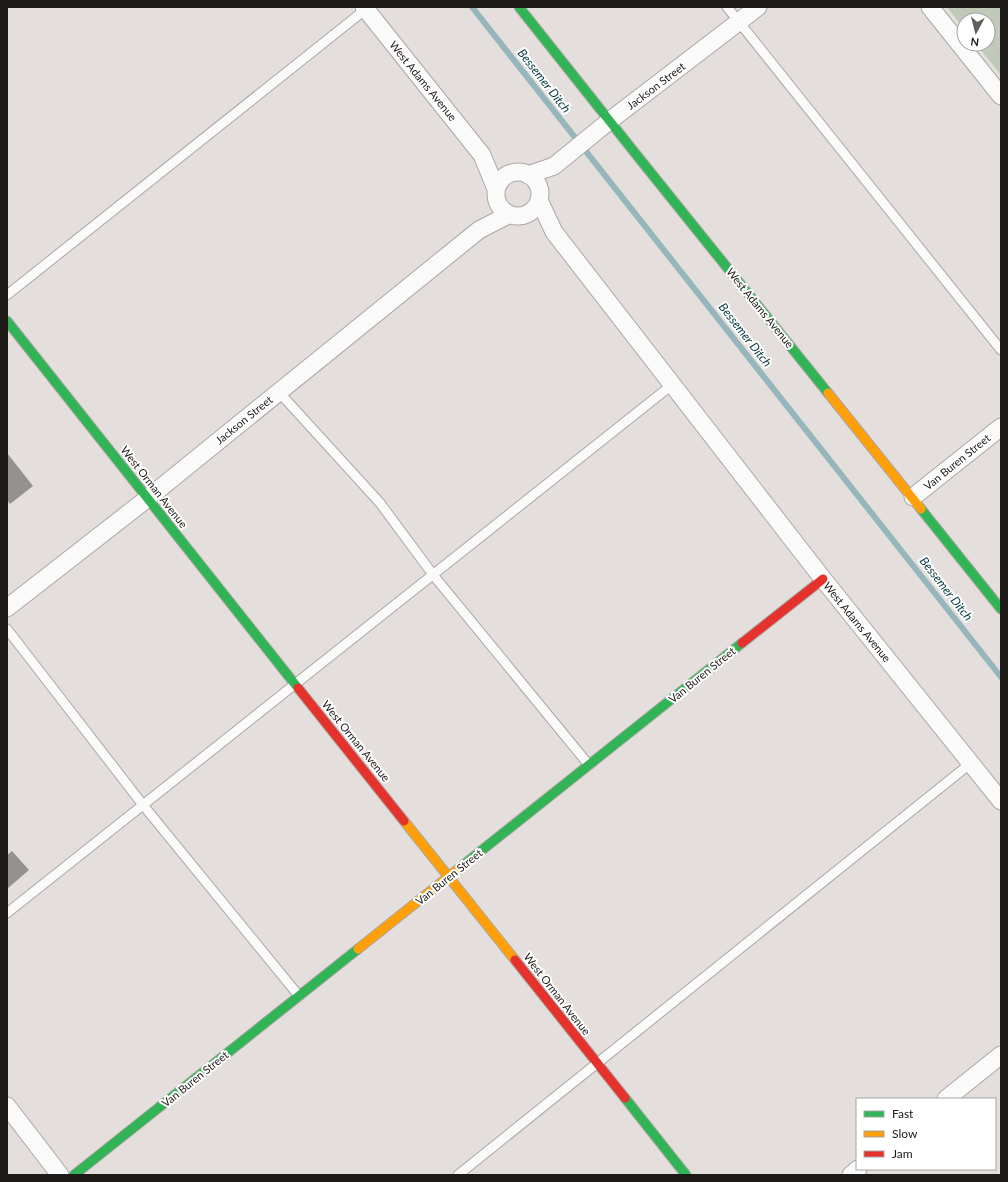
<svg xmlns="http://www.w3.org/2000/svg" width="1008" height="1182" viewBox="0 0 1008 1182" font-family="Lato,sans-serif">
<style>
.green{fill:#bfcab9}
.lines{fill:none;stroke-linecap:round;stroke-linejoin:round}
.stream{stroke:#95b7bc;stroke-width:6}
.building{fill:#949191}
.lane-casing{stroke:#aba7a4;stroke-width:11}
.street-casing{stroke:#aba7a4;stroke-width:19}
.fast-casing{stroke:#aba7a4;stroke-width:11}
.slow-casing{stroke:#aba7a4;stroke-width:11}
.jam-casing{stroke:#aba7a4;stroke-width:11}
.path{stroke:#c1bfbe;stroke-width:2.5;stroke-dasharray:2 2;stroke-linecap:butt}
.lane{stroke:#fbfafa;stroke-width:9}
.street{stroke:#fbfafa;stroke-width:17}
.fast{stroke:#30b455;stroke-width:9}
.slow{stroke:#ff9f0a;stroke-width:9}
.jam{stroke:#e5322d;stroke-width:9}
.labels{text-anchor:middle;stroke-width:4;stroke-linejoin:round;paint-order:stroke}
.street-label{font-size:11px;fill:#1c1917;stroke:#fff}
.water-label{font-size:12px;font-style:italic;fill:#04383f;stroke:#fff}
</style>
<rect width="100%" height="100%" fill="#e4dfdc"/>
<path class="green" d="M947,7h54v68l-25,-31h12v-24h-24v9z"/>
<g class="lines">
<path class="stream" d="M472,7l529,670"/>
</g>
<path class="building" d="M7,453l26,33 -23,18 -3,-4z
M12,851l17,19 -22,19v-34z"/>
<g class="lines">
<g class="lane-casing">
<path id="lane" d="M727,7l274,343
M7,295l359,-286
M278,391l102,112 54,73 155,189
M7,629l136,176 156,191
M7,913l666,-529
M458,1175l513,-412"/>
</g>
<g class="street-casing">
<path id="street" d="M364,7l118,148 14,34
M930,7l71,89
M496 194a22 22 0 1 1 44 0a22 22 0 1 1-44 0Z
M528,175l26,-9 54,-44 150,-115
M539,200l15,32 269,347 178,222
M913,497l88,-70
M7,608l141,-110 331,-268 29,-15
M946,1099l55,-44
M7,1106l53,69
M851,1175l7,-6"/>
</g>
<g class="fast-casing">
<path id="fast" d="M519,7l120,151 189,235
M7,321l291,367
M921,509l80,100
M457,870l285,-227
M625,1098l61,77
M74,1175l284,-226"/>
</g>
<g class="slow-casing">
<path id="slow" d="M828,393l93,116
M404,821l111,139
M358,949l99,-79"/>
</g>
<g class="jam-casing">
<path id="jam" d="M742,643l81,-64
M298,688l106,133
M515,960l110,138"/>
</g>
<path class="path" d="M963,7l10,13
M988,39l13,16"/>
<use href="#lane" class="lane"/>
<use href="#street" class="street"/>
<use href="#fast" class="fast"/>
<use href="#slow" class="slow"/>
<use href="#jam" class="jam"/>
</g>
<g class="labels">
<g class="street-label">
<text transform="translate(423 81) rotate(51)" y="4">West Adams Avenue</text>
<text transform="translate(656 86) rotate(-37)" y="4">Jackson Street</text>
<text transform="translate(760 308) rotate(51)" y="4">West Adams Avenue</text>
<text transform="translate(244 420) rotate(-39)" y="4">Jackson Street</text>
<text transform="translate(957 462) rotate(-39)" y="4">Van Buren Street</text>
<text transform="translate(154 487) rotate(52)" y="4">West Orman Avenue</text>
<text transform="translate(857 622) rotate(51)" y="4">West Adams Avenue</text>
<text transform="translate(702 675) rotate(-39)" y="4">Van Buren Street</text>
<text transform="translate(356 741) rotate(51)" y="4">West Orman Avenue</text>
<text transform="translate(449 877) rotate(-39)" y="4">Van Buren Street</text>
<text transform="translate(557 994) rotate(52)" y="4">West Orman Avenue</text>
<text transform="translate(195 1079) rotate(-39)" y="4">Van Buren Street</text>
</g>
<g class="water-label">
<text transform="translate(544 81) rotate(52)" y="4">Bessemer Ditch</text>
<text transform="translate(745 335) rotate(52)" y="4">Bessemer Ditch</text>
<text transform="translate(946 589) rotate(52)" y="4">Bessemer Ditch</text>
</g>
</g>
<rect width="1008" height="1182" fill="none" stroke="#1c1917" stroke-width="16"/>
<rect x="856" y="1098" width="140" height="72" fill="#ffffff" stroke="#a4a3a2"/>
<rect x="864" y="1111" width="20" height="6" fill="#30b455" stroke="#a4a3a2"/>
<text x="892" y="1118" font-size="12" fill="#1c1917">Fast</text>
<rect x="864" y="1131" width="20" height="6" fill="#ff9f0a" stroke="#a4a3a2"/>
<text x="892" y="1138" font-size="12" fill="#1c1917">Slow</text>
<rect x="864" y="1151" width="20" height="6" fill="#e5322d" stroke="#a4a3a2"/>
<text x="892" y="1158" font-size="12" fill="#1c1917">Jam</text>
<g transform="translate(976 32) rotate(187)"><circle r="19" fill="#ffffff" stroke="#a4a3a2"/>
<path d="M0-3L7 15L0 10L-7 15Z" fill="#625e5c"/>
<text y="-6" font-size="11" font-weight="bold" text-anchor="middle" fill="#1c1917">N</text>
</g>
</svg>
